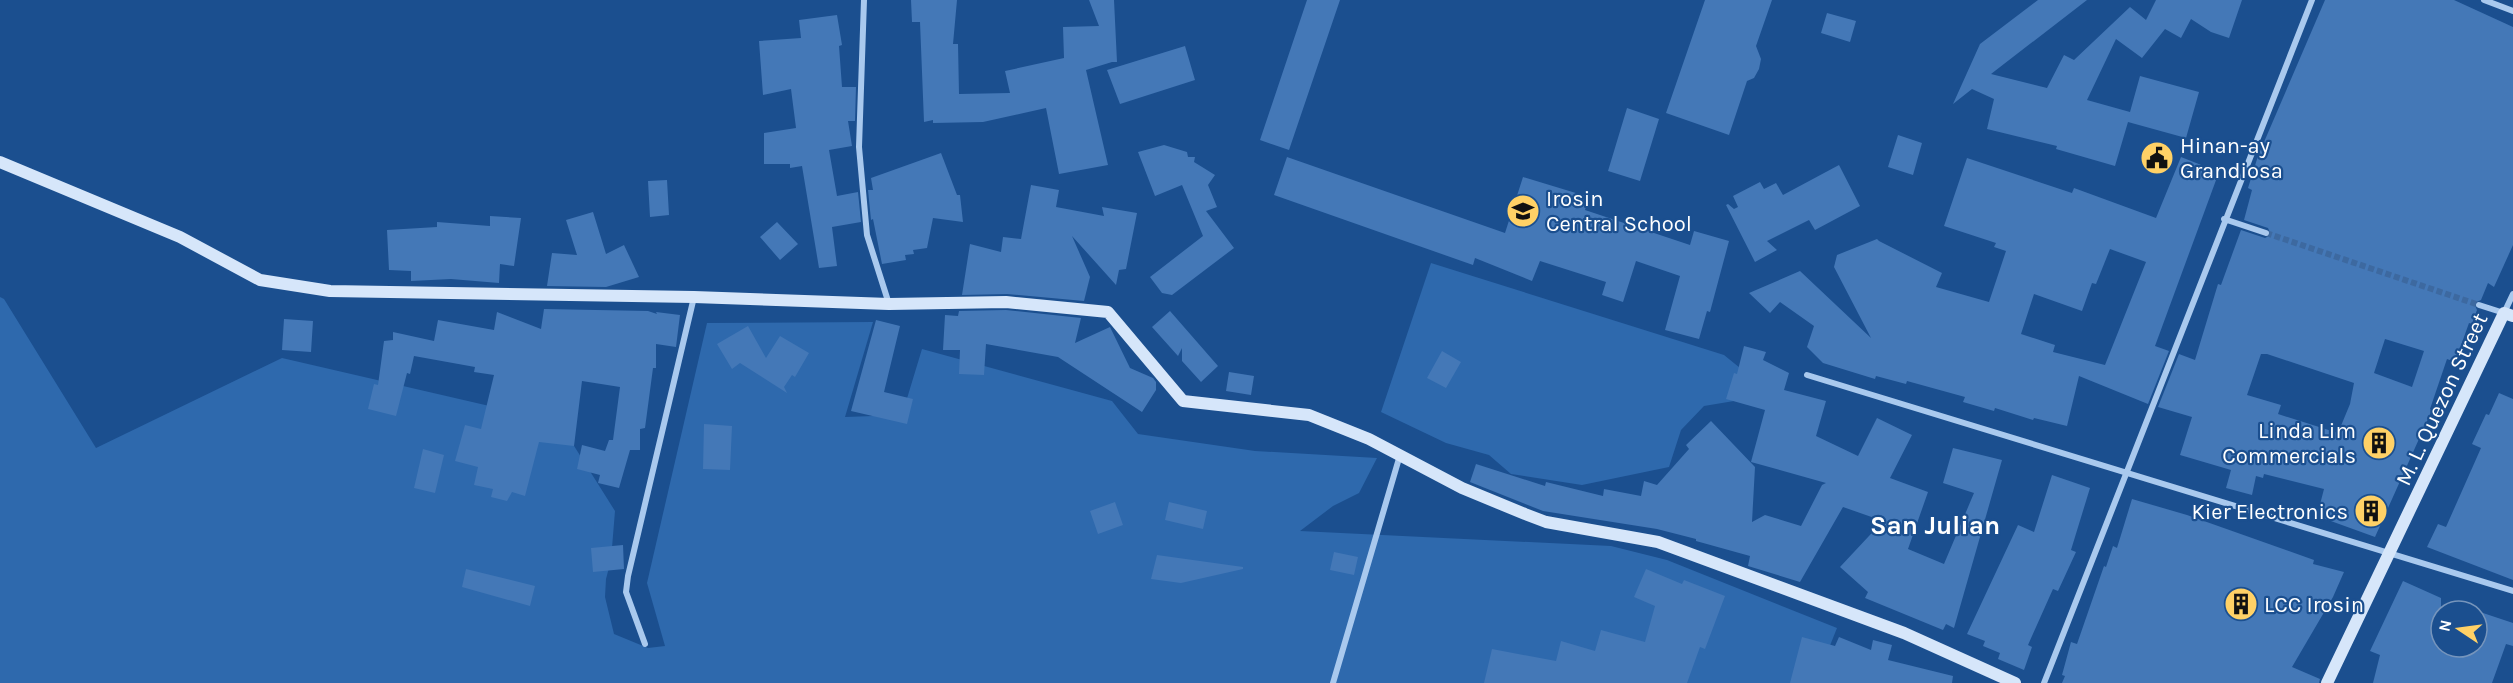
<svg xmlns="http://www.w3.org/2000/svg" width="2513" height="683" viewBox="0 0 2513 683" font-family="Karla,sans-serif">
<style>
.green{fill:#2e69ad}
.building{fill:#4478b7;fill-rule:evenodd}
.lines{fill:none;stroke-linecap:round;stroke-linejoin:round}
.street-tunnel{stroke:#3d69a0;stroke-width:6;stroke-dasharray:6 3;stroke-linecap:butt}
.street{stroke:#a9c9ee;stroke-width:6}
.secondary{stroke:#d6e6fa;stroke-width:12}
.labels{text-anchor:middle;stroke-width:4.5;stroke-linejoin:round;paint-order:stroke}
.poi-label{font-size:22px;fill:#fff;stroke:#1b4f8f;text-anchor:start}
.street-label{font-size:22px;fill:#fff;stroke:#1b4f8f}
.quarter-label{font-size:26px;font-weight:bold;fill:#fff;stroke:#1b4f8f}
</style>
<rect width="100%" height="100%" fill="#1b4f8f"/>
<path class="green" d="M1431,263l293,92 21,17 -11,29 -30,5 -23,24 -12,37 -87,18 -71,-11 -22,-19 -43,-12 -65,-31z
M0,297l4,2 92,149 186,-90 277,64 56,89 -4,49 -5,19 -1,18 9,37 34,14 17,-2 -18,-63 60,-260 166,-1 -28,95 57,-2 20,-66 190,52 26,33 117,17 122,7 -18,35 -26,13 -33,25 311,15 56,14 170,68 -22,55h-1815z"/>
<path class="building" d="M911,0h46l-4,44h5l1,50 51,-1 -5,-22 59,-13 -1,-31 36,-1 -10,-26h25l3,62h-5l-26,8 22,95 -49,9 -13,-66 -63,14 -50,1v-3l-9,2 -4,-100h-8z
M1307,0h33l-51,150 -29,-10z
M1705,0h67l-16,46 5,13 -2,10 -5,9 -7,3 -18,54 -63,-22z
M2038,0h49l-96,74 56,14 17,-33 10,5 56,-53 16,13 10,-20h86l-13,38 -18,-6 -20,-13 -10,19 -16,-9 -23,29 -26,-19 -29,61 43,12 10,-36 59,16 -13,46 -58,-16 -13,44 -59,-17 1,-3 -70,-17 7,-30 -22,-10 -19,15 27,-60z
M2325,0h129l59,27v218l-19,42 -6,-4 -7,17 -7,3 3,7 -5,14 -3,-1 -14,39 -8,-3 -17,50 2,1 -57,127 -58,-21 7,-27 -60,-15 -1,4 -7,-2 -4,19 -26,-7 5,-18 -51,-15 12,-38 -34,-10 21,-53 16,6 23,-76 3,1 20,-55 24,8 6,-3 -3,-7 -24,-8 8,-30 -4,-2 10,-32zM2385,339l39,12 -12,36 -38,-14zM2261,354h6l87,29 -4,21 -12,29 -60,-19 3,-9 -34,-10z
M1827,13l29,8 -6,21 -29,-9z
M837,15l5,30 -3,1 3,41h14l-1,34h-7l4,25 -23,4 8,46 21,-4 3,30 -29,5 5,39 -18,2 -17,-102 -12,2v-4h-26v-31l32,-5 -5,-39 -28,6 -4,-54 42,-3 -2,-18z
M1185,46l10,34 -75,24 -13,-34z
M1627,108l32,11 -19,62 -32,-10z
M1898,135l24,8 -9,32 -25,-8z
M1164,145l23,7 1,5h7l-1,5 21,13 -7,10 9,22 -11,4 28,37 -62,47 -10,-2 -12,-16 53,-41 -21,-51 -27,11 -17,-44z
M941,153l16,42h3l3,27 -30,-4 -6,30 -14,2 1,4 -9,1 1,5 -24,4 -9,-45 -2,1 -3,-30h5l-2,-12z
M1287,157l218,76 18,-56 66,20 -4,13 105,35 4,-14 35,10 -19,71 -3,-1 -8,28 -34,-9 15,-54 -44,-15 -13,41 -21,-7 4,-13 -66,-21 -8,20 -57,-23 -2,7 -199,-70z
M2181,157l38,15 -64,174 14,5 -21,53 -69,-28 -12,50 -33,-8 -1,2 -38,-12 -1,3 -31,-9 2,-5 -58,-16 -1,3 -30,-8 -1,3 -52,-16 -16,-16 7,-21 -34,-24 -10,11 -21,-20 51,-22 71,67 -37,-71 3,-12 40,-16 2,2 63,32 -6,14 53,15 17,-51 -12,-4 2,-4 -52,-17 23,-68 105,35 2,-5 82,30zM2110,249l36,13 -41,103 -52,-13 2,-7 -34,-11 13,-40 48,17 10,-28 4,1z
M1839,165l21,41 -45,24 -6,-10 -42,21 10,9 -22,12 -29,-57 2,-1 6,5 4,-2 -5,-11 27,-14 4,7 12,-6 7,12z
M667,180l2,35 -19,2 -2,-36z
M1031,185l28,5 -3,17 48,9 -2,-9 35,6 -11,56 -7,1 -3,15 -44,-49 18,41 -6,24 -77,-7 -45,1 8,-51 31,8 2,-15 18,2z
M593,212l13,42 18,-9 15,32 -33,10 -59,-1 5,-33 25,2 -11,-35z
M490,216l31,2 -7,48 -14,-2 -1,19 -48,-4 -40,2v-10l-22,-1 -2,-40 50,-3v-5l53,4z
M777,222l21,22 -18,16 -20,-23z
M544,309l104,2 9,3 -1,-2 24,3 -4,32 -20,-3v24h-3l-8,60 -5,1v21h-10l-11,38 -21,-5 2,-8 -23,-6 5,-24 23,6 4,-11h4l7,-53 -38,-6 -8,65 -35,-4 -14,54 -13,-4 -5,9 -16,-4 2,-8 -19,-4 4,-18 -23,-6 10,-36 16,4 13,-54 -20,-3 1,-5 -61,-11 -4,18 -3,-1 -11,43 -28,-7 6,-25 4,1 6,-44 9,-1v-8l41,9 4,-21 56,10 3,-18 44,17z
M1006,310l75,8 -6,25 35,-16 20,41 23,10 3,4v8l-14,22 -84,-55 -72,-13 -2,31 -25,-1 1,-24h-17l2,-35 13,1 1,-5z
M1170,311l48,55 -17,16 -19,-21v-13l-4,8 -26,-29z
M284,319l29,2 -2,31 -29,-2z
M876,320l24,6 -16,66 29,7 -6,25 -56,-13z
M748,326l18,32 14,-22 29,17 -14,24 -3,-2 -8,12 3,6 -47,-30 -8,6 -15,-25z
M1744,346l22,6 -3,8 26,13 -5,17 42,11 -10,35 42,20 19,-38 35,17 -22,43 38,14 -20,57 36,15 30,-71 -31,-10 10,-35 49,12 -48,168 -8,-4 -3,6 -78,-32 3,-6 -28,-25 43,-46 -40,-14 -43,75 -52,-16 2,-10 -54,-15v-2l-39,-10 -114,-18 -73,-29 6,-18 69,22 1,-4 57,14 1,-7 37,7 3,-15 13,4 32,-36 -3,-4 25,-24 44,46 -3,55 13,-7 36,11 21,-41 4,-2 -75,-21 14,-52 -39,-11 8,-26 3,1z
M1442,351l19,11 -15,26 -19,-10z
M1229,372l25,4 -3,19 -25,-4z
M2499,393l14,6v181l-86,-33 11,-23 8,3 35,-79 -9,-4 14,-30 3,1z
M704,424l28,2 -2,44 -27,-1z
M423,449l21,6 -9,38 -21,-5z
M2052,475l38,13 -19,62 5,2 -18,39 -5,-2 -25,56 4,2 -8,23 -26,-11 2,-6 -17,-7 2,-5 -18,-7 51,-109 16,7z
M2132,499l55,16 127,45 -1,4 31,8 -11,25 -41,70 28,12 -1,4h-257l3,-7 -3,-1 9,-33 6,2 27,-78 2,1 7,-21 4,2z
M1115,502l8,23 -25,9 -8,-23z
M1169,502l38,9 -4,18 -38,-9z
M623,545l1,24 -31,3 -2,-24z
M1334,552l24,5 -4,18 -24,-5z
M1157,555l86,12v2l-62,14 -30,-4z
M466,569l69,17 -5,20 -68,-19z
M1646,569l36,15 2,-4 41,16 -20,53 -5,-2 -13,36h-203l8,-34 64,12 5,-20 34,10 6,-21 44,12 10,-36 -21,-9z
M2403,581l38,17v49h36v-36l36,12v23l-7,-2 -14,39h-119l7,-28 -10,-4z
M1802,637l33,9 4,-9 32,13 2,-10 19,5 -4,15 65,16 -1,7h-162z"/>
<g class="lines">
<path class="street-tunnel" d="M2266,233l213,72"/>
<path class="street" d="M864,0l-5,147 8,88 22,69
M2484,0l29,11
M2224,219l42,14
M2479,305l25,8 9,-19
M1807,375l706,216
M645,644l-19,-52 2,-16 66,-279
M1333,683l67,-228
M2044,683l268,-683"/>
<path class="secondary" d="M0,162l180,75 80,43 70,11 364,6 195,7 117,-2 102,10 75,89 126,14 60,24 93,49 63,26 21,8 112,20 246,91 111,50
M2327,683l177,-370 9,3"/>
</g>
<defs>
<g id="civic-disc" transform="scale(1.725)"><circle r="9.5" fill="#ffd166" stroke="#1b4f8f"/><path d="M-.6-6.5H3V-4.5H.6V-3L4-1V1h2V6H-6V1h2V-1L-.6-3ZM-1.2 2.5V6h2.4V2.5Z" fill="#111"/></g>
<g id="school-disc" transform="scale(1.725)"><circle r="9.5" fill="#ffd166" stroke="#1b4f8f"/><path d="M0-5L7-2L0 1L-7-2ZM-4 1L0 2.5L4 1V4Q0 6-4 4Z" fill="#111"/></g>
<g id="building-disc" transform="scale(1.725)"><circle r="9.5" fill="#ffd166" stroke="#1b4f8f"/><path d="M-4-6H4V6H1V3H-1V6H-4ZM-2.5-4.3h1.7v1.8h-1.7ZM.8-4.3h1.7v1.8H.8ZM-2.5-1h1.7V.8h-1.7ZM.8-1h1.7V.8H.8Z" fill="#111"/></g>
</defs>
<g fill-rule="evenodd">
<use href="#civic-disc" x="2157" y="158"/>
<use href="#school-disc" x="1523" y="211"/>
<use href="#building-disc" x="2379" y="443"/>
<use href="#building-disc" x="2371" y="511"/>
<use href="#building-disc" x="2241" y="604"/>
</g>
<g class="labels">
<g class="poi-label">
<text x="2180" y="153">Hinan-ay<tspan x="2180" dy="25">Grandiosa</tspan></text>
<text x="1546" y="206">Irosin<tspan x="1546" dy="25">Central School</tspan></text>
<text x="2356" y="438" text-anchor="end">Linda Lim<tspan x="2356" dy="25">Commercials</tspan></text>
<text x="2348" y="519" text-anchor="end">Kier Electronics</text>
<text x="2264" y="612">LCC Irosin</text>
</g>
<g class="street-label">
<text transform="translate(2441 399) rotate(-65)" y="8">M. L. Quezon Street</text>
</g>
<g class="quarter-label">
<text x="1935" y="534">San Julian</text>
</g>
</g>
<g transform="translate(2459 629) rotate(283)"><circle r="28" fill="#1b4f8f" stroke="#7695bc" stroke-width="1.5"/>
<path d="M0-4.5L10 22L0 15L-10 22Z" fill="#ffd166"/>
<text y="-9" font-size="16" font-weight="bold" text-anchor="middle" fill="#ffffff">N</text>
</g>
</svg>
